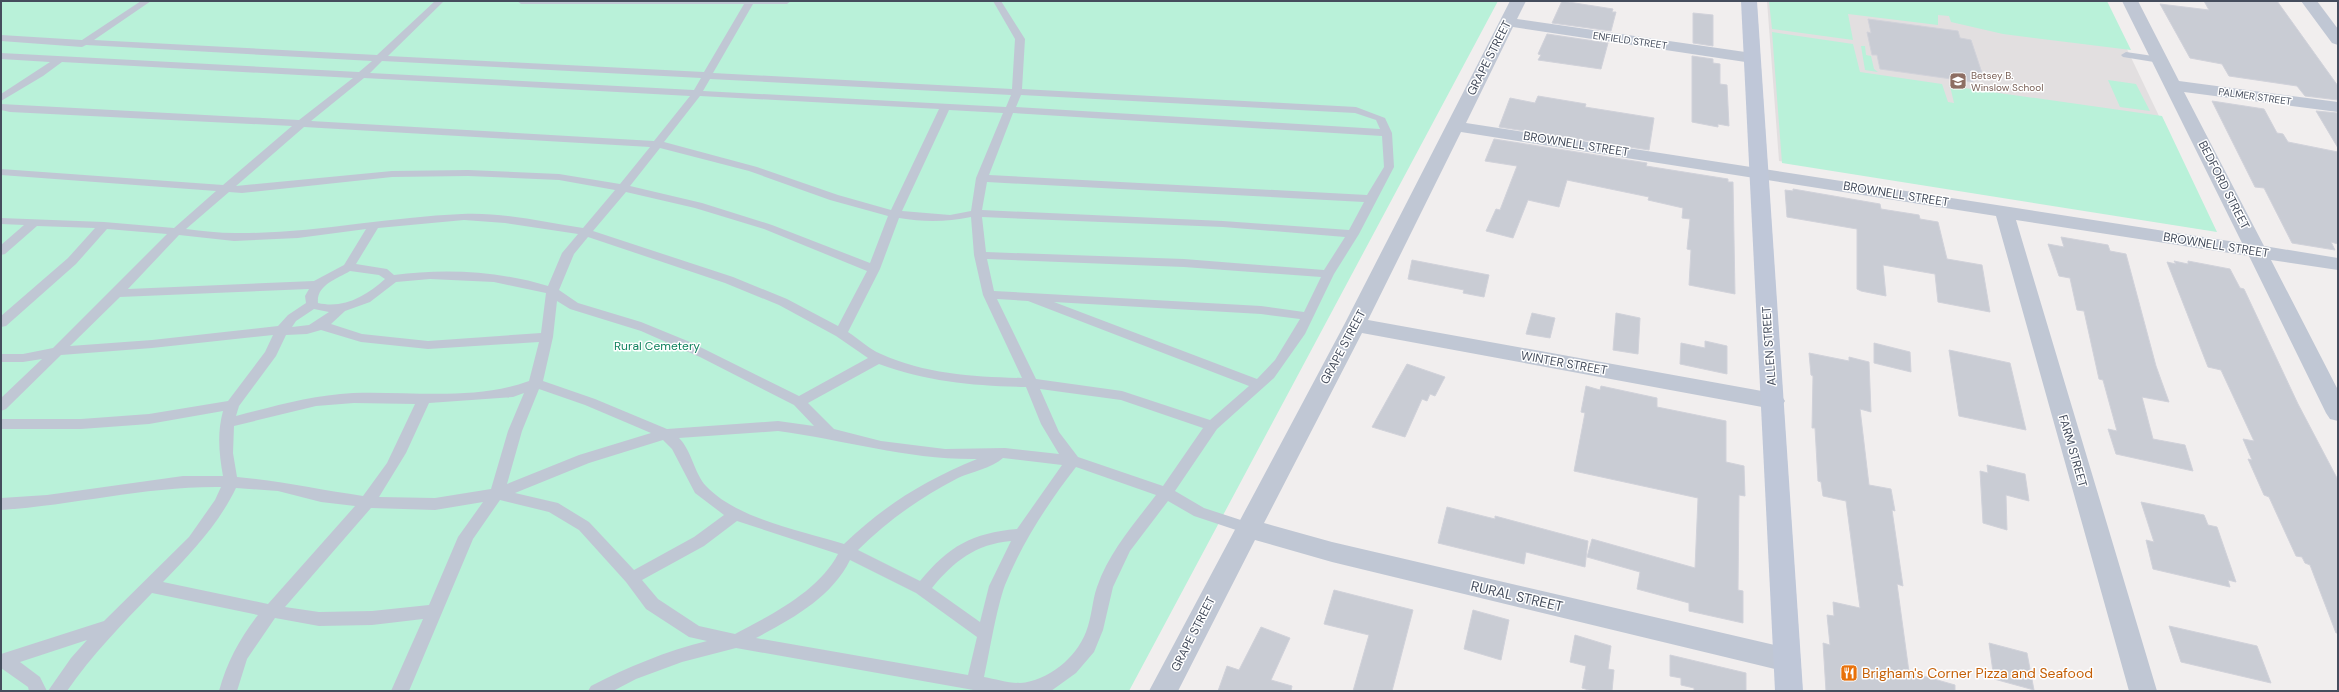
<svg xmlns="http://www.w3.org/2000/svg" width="2339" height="692" viewBox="0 0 2339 692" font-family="'DM Sans',sans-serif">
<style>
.education{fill:#e2dfe0}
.green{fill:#b9f1d9}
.building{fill:#c9ccd4;stroke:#d1d2da}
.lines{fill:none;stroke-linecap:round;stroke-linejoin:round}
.lane{fill:#c0c7d4;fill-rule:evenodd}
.street{fill:#c0c7d4;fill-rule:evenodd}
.secondary{fill:#bfc7d8;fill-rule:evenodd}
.labels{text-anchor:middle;stroke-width:3;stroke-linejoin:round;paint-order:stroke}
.far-street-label{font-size:10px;fill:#454d5d;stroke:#fff}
.far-education-label{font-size:10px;fill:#785e54;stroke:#fff;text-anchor:start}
.street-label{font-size:12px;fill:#454d5d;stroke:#fff}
.park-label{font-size:12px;fill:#11825e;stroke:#fff}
.near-street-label{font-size:14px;fill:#454d5d;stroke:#fff}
.near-food-label{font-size:14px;fill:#c56008;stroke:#fff;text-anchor:start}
</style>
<rect width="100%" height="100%" fill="#f1eeee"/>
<path class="education" d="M1767,1h337l110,230 -435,-70z"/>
<path class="green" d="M1,1h1497l-369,690h-1128z
M1769,1h338l24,49 -128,-16 -52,-12 -2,-6 -11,-1v10l-90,-11 5,26 -81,-11z
M1772,32l81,12 7,28 82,12 6,18 6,1 -4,-17 212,30 55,116 -435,-69z
M1861,46h4l1,9 5,1 3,13 4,3 -13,-2z
M2108,80l28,4 14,27 -30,-4z"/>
<path class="building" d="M1562,1l51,8 -1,3h4l-5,19 -59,-8z
M2204,1h73l61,85v14l-33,-4 -8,-10 -68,-10 -7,-12 -32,-6 -30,-54 49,6z
M1693,13l20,2v31l-20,-3z
M1868,19l90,12 2,7 11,2 12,36 -12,-2 2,8 -93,-13 -3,-14h-5l-5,-23 4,1z
M1547,34l61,9 -7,26 -63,-9 3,-5 -3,-1z
M1692,56l21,3v4l7,1v20l7,1 2,41 -11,-2v3l-26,-5z
M1538,96l48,8 -1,3 69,11 -5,32 -150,-23 11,-29 25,5z
M2212,101l52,8 13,24 6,1 5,8 50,10v92l-7,-2 4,8 -43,-7 -28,-55 -9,-1z
M2316,111l22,2v35z
M1494,139l153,24 -1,3 82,13v3h5l2,112 -46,-9 2,-35 -4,-1 3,-30 -8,-1 1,-10 -35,-8 1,-3 -82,-17 -8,27 -31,-7 -15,38 -27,-7 10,-22 4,1 17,-44 -32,-5z
M1793,189l87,15 1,5 38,6 1,4 18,3 9,37 35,6 8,47 -52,-10 -3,-28 -52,-9 3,31 -25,-5 -4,-2v-60l-70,-12 -2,-27 8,1z
M2061,237l47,8 2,6 16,3 30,112 13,36 -27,-5 11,42 32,6 8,26 -77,-17 -8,-25 9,2 -14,-51 -4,-1 -15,-68 -7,-1 -7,-32 -11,-2 -11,-32 16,3z
M1412,260l77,15 -5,22 -21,-4 1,-3 -56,-11z
M2174,261l14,3v-3l42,8 10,19 4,1 54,115 40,76v153h-2l-26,-68 -5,-2 -3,-6 -6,-1 -27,-59 -5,-2 -16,-36 4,1 -9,-21 11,2 -33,-71 -13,-3 -41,-105 9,2z
M1532,313l23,5 -5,20 -24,-4z
M1616,313l24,5 -2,36 -25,-4z
M1705,341l22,5v28l-47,-10 1,-21 24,5z
M1874,343l36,9 1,20 -37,-9z
M1949,350l61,13 16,67 -67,-14z
M1809,353l40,8v-4l20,5 2,50 -11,-3 9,76 22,4 4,22 -3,-1 11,76 -6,-2 12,88 46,13v6h-129l-3,-48 7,2 -3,-30 7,1 -1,-14 27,6 -14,-107 -23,-5 -2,-14 -3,-1 -3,-53h-3l1,-52 -2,-1z
M1407,364l38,13 -10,19 -5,-2 -3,7 -5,-2 -17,38 -33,-10z
M1586,386l14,4 1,-4 56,12v9l69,14v41l18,4 1,30 -6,-1 -1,95 5,1v32l-54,-12v-8l-52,-14 3,-17 -53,-15 5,-18 103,29 3,-70 -124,-27 11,-58 -4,-1z
M1987,465l38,9 4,27 -23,-6 1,35 -24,-7 -3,-52 8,2z
M2141,502l63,13 4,10 9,2 19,55 -8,-2 2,7 -77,-18 -7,-29 8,2z
M1447,507l48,12v-3l93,25 -3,26 -59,-15 -2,12 -86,-21z
M1334,590l79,20 -21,81h-39l16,-56 -45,-11z
M1473,610l36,10 -8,40 -37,-11z
M2169,626l88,20 14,37 -90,-21z
M1261,627l29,11 -19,42 21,6 -1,5h-73l9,-25 12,4z
M1575,635l36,11 -3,23 6,1 -2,21h-20l-10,-3 4,-22 -16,-4z
M1989,643l38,10 7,37 -40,-11z
M1670,655l76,18v18h-52v-3l-13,-3v-7l-11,-2z"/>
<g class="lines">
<path class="lane" d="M141,1h10l-57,39 283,15 58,-54h9l-56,55 316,16 40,-68h-223l-4,-3h274l-4,3h-34l-40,69 299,16 3,-50 -22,-38h8l24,38 -3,50 334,18 29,11 7,15 2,34 -35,67 -25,40 -29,60 -31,44 -57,51 -42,62 29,17 49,16 3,4 -3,4 -5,2 -54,-18 -26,-15 -38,50 -17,36 -10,43 -9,22 -18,21 -25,18h-72l-243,-43 -54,14 -46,17 -23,12h-25l3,-5c37,-19 75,-35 116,-45l-18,-4 -43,-28 -20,-27 -47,-52 -30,-18 -49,-12 -27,39 -64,152h-18l32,-72 -51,6 -53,1 -44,-8 -28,41 -10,32h-18c8,-29 21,-53 39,-76l-106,-22c-30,31 -60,62 -85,98h-19l23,-33 16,-18 -67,22 20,15 7,14h-18l-1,-4 -27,-19v-14l103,-33 85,-84 26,-37 6,-13c-74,-1 -146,18 -220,23v-12l46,-3 136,-19h40c-4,-22 -6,-43 0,-65l-74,13 -68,5h-80v-10h80l68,-5 79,-13 37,-49 8,-17 -121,13 -91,7 -55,54 -5,2v-13l41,-39 -19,3h-22v-8h22l30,-6 114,-114 -60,-5 -31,35 -70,62 -5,1v-11l67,-58 27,-30 -58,-2 -32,28 -4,1v-10l23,-20 -23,-1v-6l103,4 70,6 42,-37 -215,-16v-6l222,16 69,-59 -282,-14 -9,-2v-6l298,16 54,-42 -291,-16 -19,14 -42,25v-7l49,-32 -49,-3v-6l358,19 13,-11 -286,-16 -4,2 -81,-6v-6l81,5zM382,61l319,17 -7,12 -324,-17zM364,78l326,18 -36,45 -343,-20zM710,79l301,16 -5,12 -303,-16zM1021,95l334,18 21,7 4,9 -364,-22zM700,96l239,13 -48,101 -53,-15 -81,-28 -93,-25zM949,110l54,3 -27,65 -5,33 -21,4 -48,-4zM1013,113l369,23 2,31 -17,28 -378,-20zM304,127l346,20 -30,37 -61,-10 -91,-4 -76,1 -156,15zM660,148l89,23 81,29 58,16 -18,47 -98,-38 -70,-22 -72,-17zM468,176l91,4 56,10 -32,38c-40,-6 -81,-16 -121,-14 -76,3 -151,20 -227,19 -16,0 -33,-2 -49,-4l43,-37 13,1 150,-16zM987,182l377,20 -15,28 -126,-9 -241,-11zM626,192l69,16 69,21 103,42 -29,55 -51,-27 -54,-22 -140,-46zM971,217l3,38 9,40 39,83c-48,-1 -97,-4 -141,-24 -12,-5 -22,-15 -33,-22l32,-63 19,-51c25,4 47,4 72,-1zM982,217l241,10 122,10 -21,33 -140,-11 -198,-7zM464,220l41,3 73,11 -16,19 -14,33c-49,-15 -103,-18 -154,-11l-7,-6 -31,-5 22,-36zM366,229l-22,36 -30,16 -186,8 51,-54 55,6 64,-3zM588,237l137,46 54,22 57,31 32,22 -69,38 -109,-54 -49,-20 -63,-19 -19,-13 15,-36zM987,259l197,8 137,10 -17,35 -43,-6 -267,-15zM350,271l29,4 6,4c-19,17 -41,30 -67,24 -2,-18 19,-24 32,-32zM430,279l64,3 52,11 -5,40 -113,8 -66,-7 -31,-10 14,-13 25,-9 26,-20zM309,289l-4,7 1,7 -18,12 -10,11 -126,14 -82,6 50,-49zM997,299l31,2 221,85 -39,34 -88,-29 -86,-12zM557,301l13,8 71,22 59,26 94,48 20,21 -36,-5 -111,8 -72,-30 -52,-18 10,-44zM1054,302l207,12 39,5 -25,41 -18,19zM314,309l15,3 -20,13 -17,2 4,-6zM321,330l40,12 67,7 111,-7 -10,39c-55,20 -118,10 -176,12 -40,2 -78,13 -117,23l3,-10 37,-50 10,-21 21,-1zM879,364c48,18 97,22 147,23l15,37 18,30 -54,-6 -60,1 -64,-8 -47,-12 -26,-26zM539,389l46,16 66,28 -72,22 -72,29 15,-53zM1040,389l81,11 82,28 -40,58 -85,-29 -19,-25zM524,393l-16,38 -17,58 -56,9 -56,-1 27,-44 23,-50 84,-6zM354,403l61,1 -28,59 -24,33c-42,-6 -83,-15 -126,-19l-4,-24 1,-27 82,-20zM778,431c67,9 131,29 199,28 -53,22 -91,45 -133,85 -42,-13 -107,-25 -138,-58 -12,-13 -14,-35 -27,-48zM663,440l9,9 23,44 29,22 -30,22 -60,33 -45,-48 -31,-19 -43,-10 74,-30zM1003,458l59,7 -45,64c-45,4 -68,17 -97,52l-62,-31c30,-30 62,-52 100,-72 13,-6 34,-10 45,-20zM1076,467l80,28c-22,29 -47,57 -59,92 -5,14 -5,30 -11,45 -10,26 -38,49 -66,51 -12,0 -25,-4 -36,-6 6,-27 12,-67 21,-92 17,-42 43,-82 71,-118zM236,488l42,3 43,11 34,4 -87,98 -105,-22c28,-29 55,-57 73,-94zM483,502l-25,35 -29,68 -57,6 -53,1 -34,-5 86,-99 64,2zM737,521l101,33c-19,37 -67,61 -103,80l-36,-8 -41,-27 -16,-19 62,-34zM1011,541l-22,45 -9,36 -48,-34c22,-27 44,-44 79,-47zM850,560l66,33 61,44 -9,38 -212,-37c36,-19 76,-41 94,-78z
M2126,52l34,5 5,3 -5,3 -37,-6 -2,-2z"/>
<path class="street" d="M1510,1h16l-9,18 235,34 6,2 2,3 -2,3 -6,2 -239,-36 -47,96 776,120 -120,-242h16l41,80 159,21v10l-154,-20 80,154 74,12v12l-67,-10 67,130v31l-8,-2 -4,-6 -77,-157 -233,-36 141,471h-28l-133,-475 -535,-84 -93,188 405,73 8,2 4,6 -4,6 -8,2 -411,-76 -98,190 68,19 455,106 10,4 4,8 -4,8 -10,4 -455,-110 -77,-22 -77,151h-29l195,-366z
M2301,1h16l21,28v16l-6,-2z"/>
<path class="secondary" d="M1741,1h16l46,690h-28z"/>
</g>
<defs>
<g id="school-square" transform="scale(0.9)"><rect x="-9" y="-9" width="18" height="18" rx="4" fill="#8d6e63" stroke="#fff"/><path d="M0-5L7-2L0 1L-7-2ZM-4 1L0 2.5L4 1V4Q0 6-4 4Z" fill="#fff"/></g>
<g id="restaurant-square" transform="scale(0.9)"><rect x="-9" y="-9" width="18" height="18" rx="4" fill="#e8710a" stroke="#fff"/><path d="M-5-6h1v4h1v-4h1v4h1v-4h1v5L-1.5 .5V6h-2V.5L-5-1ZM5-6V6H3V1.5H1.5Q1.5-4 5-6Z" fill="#fff"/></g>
</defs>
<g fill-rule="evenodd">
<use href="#school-square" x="1958" y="81"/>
<use href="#restaurant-square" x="1849" y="673"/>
</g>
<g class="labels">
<g class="far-street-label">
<text transform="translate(1630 40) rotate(8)" y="4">ENFIELD STREET</text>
<text transform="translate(2255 96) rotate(8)" y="4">PALMER STREET</text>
</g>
<g class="far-education-label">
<text x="1971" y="79">Betsey B.<tspan x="1971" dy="12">Winslow School</tspan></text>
</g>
<g class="street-label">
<text transform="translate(1489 58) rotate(-63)" y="4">GRAPE STREET</text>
<text transform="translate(1576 144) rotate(9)" y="4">BROWNELL STREET</text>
<text transform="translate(2224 185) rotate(63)" y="4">BEDFORD STREET</text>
<text transform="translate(1896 194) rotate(9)" y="4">BROWNELL STREET</text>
<text transform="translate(2216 245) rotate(9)" y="4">BROWNELL STREET</text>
<text transform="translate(1769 346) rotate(-94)" y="4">ALLEN STREET</text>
<text transform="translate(1343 347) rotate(-62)" y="4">GRAPE STREET</text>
<text transform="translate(1564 363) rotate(10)" y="4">WINTER STREET</text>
<text transform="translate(2073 451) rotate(74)" y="4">FARM STREET</text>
<text transform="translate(1193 634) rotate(-63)" y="4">GRAPE STREET</text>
</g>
<g class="park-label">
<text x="657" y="350">Rural Cemetery</text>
</g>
<g class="near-street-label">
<text transform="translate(1517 596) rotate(13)" y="5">RURAL STREET</text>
</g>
<g class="near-food-label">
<text x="1862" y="678">Brigham's Corner Pizza and Seafood</text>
</g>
</g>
<rect width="2339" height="692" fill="none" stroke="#454d5d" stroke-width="4"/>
</svg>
